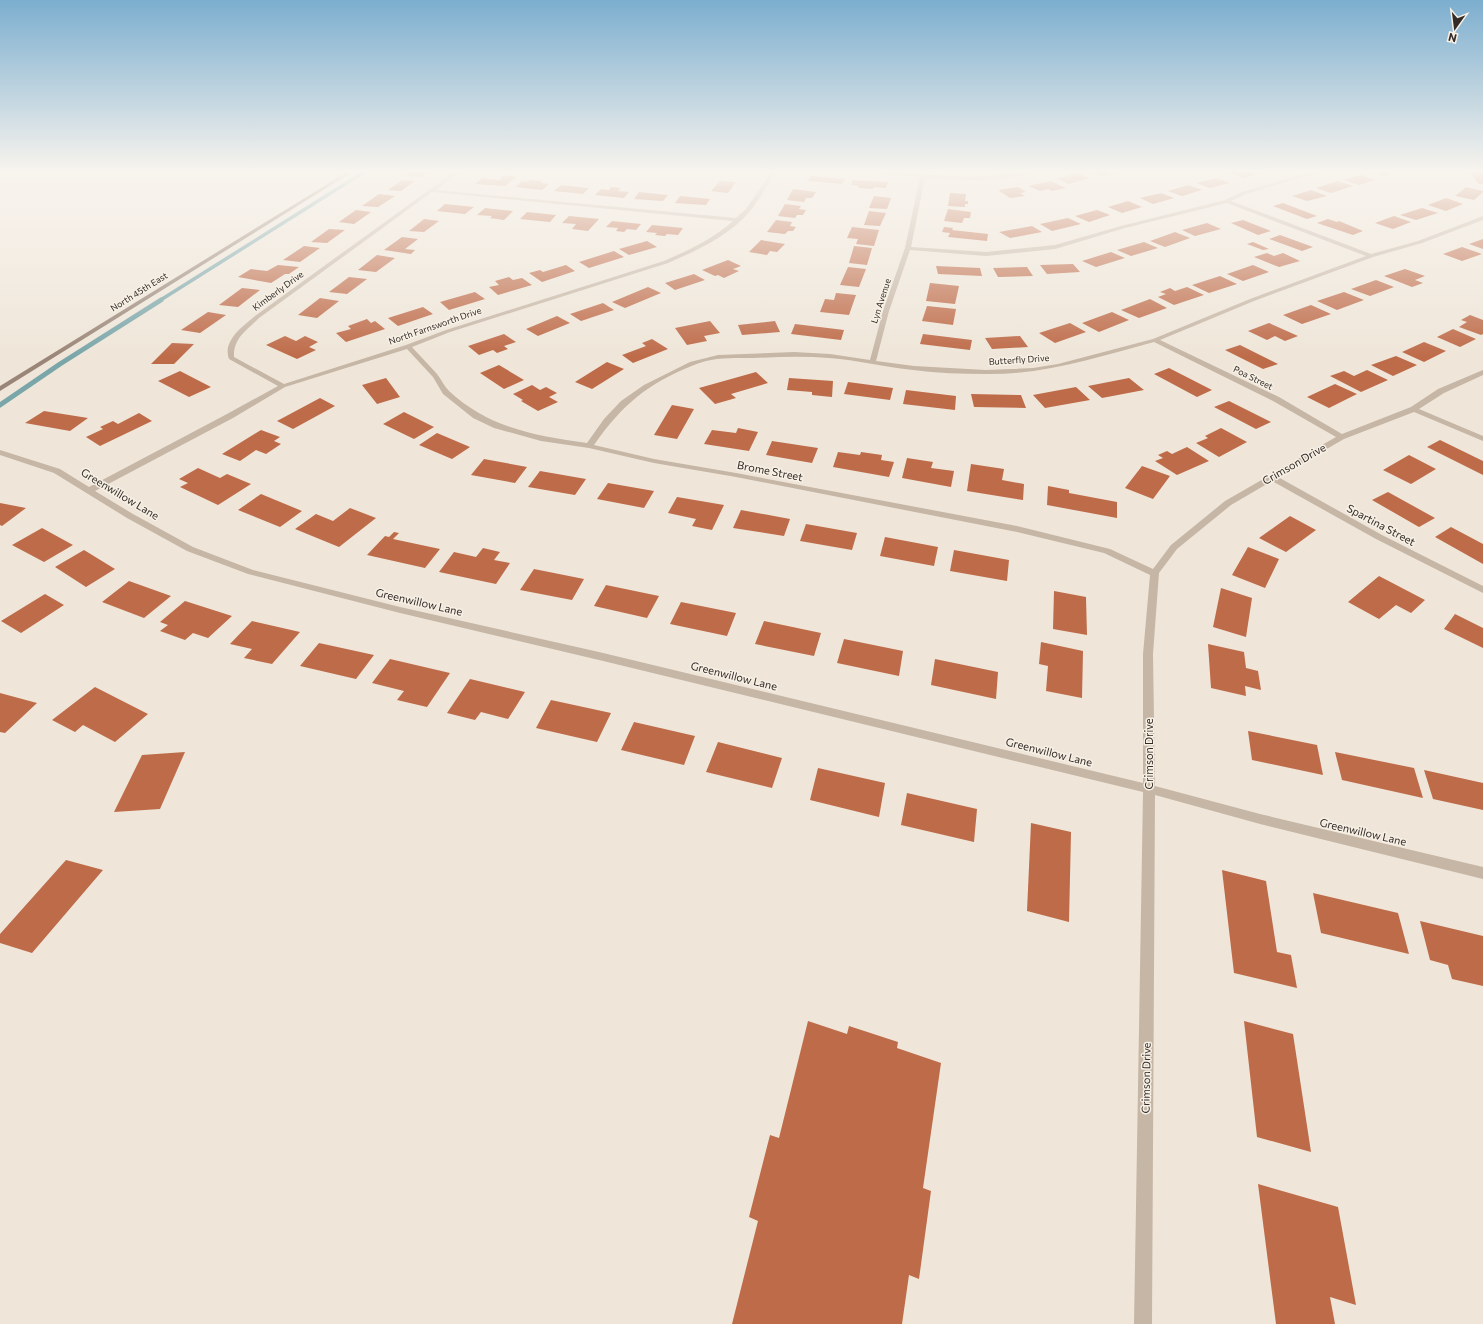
<svg xmlns="http://www.w3.org/2000/svg" width="1483" height="1324" viewBox="0 0 1483 1324" font-family="Commissioner,sans-serif">
<style>
.lines{fill:none;stroke-linecap:round;stroke-linejoin:round}
.stream-far1{stroke:#7aa6aa;stroke-width:3.5}
.stream{stroke:#7aa6aa;stroke-width:5}
.building{fill:#be6b49}
.street{fill:#c6b6a6;fill-rule:evenodd}
.secondary{fill:#9a8678;fill-rule:evenodd}
.labels{text-anchor:middle;stroke-width:3;stroke-linejoin:round;paint-order:stroke}
.far-street-label{font-size:9px;fill:#332b27;stroke:#f7f0e5}
.street-label{font-size:11px;fill:#332b27;stroke:#f7f0e5}
</style>
<rect width="100%" height="100%" fill="#efe6d9"/>
<g class="lines">
<path class="stream-far1" d="M159,301l205,-129"/>
<path class="stream" d="M0,405l60,-41 101,-64"/>
</g>
<path class="building" d="M411,172h17l-8,5 -15,-1z
M1092,172h22v1l-13,3z
M1227,172h25l6,2 -15,4z
M1371,172h18l-3,4z
M1469,172l14,1v11h-4z
M1078,173l12,5 -21,6 -12,-5z
M504,175l13,2 -12,9 -30,-2 7,-6 17,2z
M1361,175l15,5 -17,5 -16,-5z
M811,176l34,3 -3,5 -34,-3z
M1216,178l14,5 -20,5 -14,-5z
M402,180l13,1 -14,10 -13,-1z
M530,180l13,1 -2,2 8,1 -7,6 -27,-3 7,-6 5,1z
M853,180l35,2 -2,6 -12,-1 -1,2 -15,-1 1,-2 -8,-1z
M720,181l16,1 -8,11 -17,-2z
M1051,181l15,7 -14,3 -4,-2 -8,2 -12,-5z
M1338,181l15,5 -22,7 -15,-5z
M561,185l28,3 -6,6 -29,-3z
M1188,185l14,5 -20,6 -14,-5z
M611,187l10,1 -3,3 11,1 -5,6 -29,-3 6,-6 8,1z
M1018,187l8,5 -6,1 5,3 -15,2 -12,-8z
M1466,187l17,4v1l-9,8 -19,-4z
M793,189l23,3 -4,6h-6l-2,4 -17,-2z
M1311,190l16,6 -20,5 -15,-5z
M639,192l29,3 -5,6 -29,-2z
M950,193l16,1 -1,7h3v3h-3v3l-17,-1z
M1161,193l13,5 -21,6 -13,-6z
M379,194l16,2 -17,11 -16,-1z
M680,196l30,3 -4,6 -31,-2z
M874,196l17,2 -4,11 -18,-1z
M1446,198l17,6 -17,7 -18,-6z
M1128,201l14,6 -20,6 -14,-6z
M1283,203l34,13 -10,3 -34,-13z
M445,204l29,3 -9,7 -28,-3z
M785,204l16,2 -2,3 7,1 -3,5h-6l-2,3 -17,-2z
M485,208l28,3 -9,9 -14,-2 2,-2 -15,-1z
M1422,208l16,5 -22,7 -16,-5z
M948,209l23,3 -1,6h-6l-2,5 -18,-2z
M356,210l15,2 -17,12 -15,-2z
M1097,210l13,5 -21,7 -14,-6z
M869,211l17,2 -6,13 -16,-1z
M527,212l29,3 -6,7 -30,-3z
M569,216l30,3 -11,12 -16,-2 4,-5 -14,-1z
M1394,216l17,6 -18,7 -18,-6z
M1068,218l13,6 -29,7 -12,-7z
M424,219l15,2 -15,11 -15,-1z
M1328,219l9,3 2,-1 24,10 -10,4 -36,-12z
M776,220l16,2 -2,4 6,1 -3,4h-5l-3,3 -18,-2z
M1243,220l28,11 -13,4 -27,-12z
M612,221l29,3 -5,6 -9,-1 -3,3 -8,-1 2,-3 -12,-1z
M1207,223l14,6 -26,7 -13,-6z
M652,225l31,3 -5,7 -11,-1 -2,2 -10,-1 2,-2 -11,-1z
M1032,226l10,6 -32,6 -11,-6z
M852,227l27,3 -5,16 -18,-2 2,-5 -11,-1z
M944,227l9,1 -1,2 36,4 -1,7 -39,-4 2,-4 -8,-1z
M329,229l16,1 -18,13 -16,-1z
M1175,232l15,6 -25,9 -15,-6z
M1280,235l33,12 -11,4 -33,-12z
M402,237l16,2 -13,10 10,1 -4,4 -27,-4z
M1483,239v10l-14,-5z
M761,240l24,4 -8,8 -7,-1 -3,4 -18,-3z
M647,241l10,6 -28,8 -10,-6z
M1144,242l14,6 -27,8 -14,-6z
M1253,242l16,7 -6,1 -16,-6z
M304,246l16,2 -20,14 -17,-2z
M854,246l18,2 -5,17 -18,-2z
M1462,247l20,7 -20,7 -19,-7z
M614,251l10,6 -35,11 -10,-6z
M1111,252l14,6 -29,9 -14,-6z
M1267,253l7,3 9,-3 17,8 -21,6 -25,-10z
M377,255l18,3 -19,14 -18,-2z
M728,260l13,6 -8,3 6,2 -15,7 -6,-3 -3,1 -13,-6z
M1073,264l7,8 -33,2 -7,-9z
M278,265l21,2 -10,7h-4l-14,9 -33,-6 13,-8 16,2z
M566,265l9,6 -33,11 -13,-9 11,-3 3,2z
M1253,265l16,7 -26,9 -16,-7z
M936,266l44,2 2,8 -44,-2z
M848,267l18,2 -7,18 -19,-2z
M1027,267l6,9 -35,1 -5,-9z
M1405,269l20,7 -10,4 8,3 -11,4 -28,-11z
M694,274l11,6 -30,10 -10,-7z
M1220,276l17,8 -28,9 -17,-8z
M349,277l18,2 -20,15 -18,-2z
M509,277l4,3 9,-2 10,7 -34,10 -9,-8 10,-2 -4,-4z
M1376,280l18,7 -24,9 -19,-7z
M930,283l29,3 -4,18 -29,-3z
M648,287l13,6 -36,15 -13,-6z
M1187,287l17,8 -30,10 -16,-8 8,-3 -6,-2 10,-4 5,3z
M242,288l18,2 -22,17 -19,-2z
M475,292l10,7 -36,11 -9,-8z
M1344,292l20,8 -27,10 -20,-9z
M836,293l20,2 -7,20 -29,-3 5,-13 9,1z
M320,298l19,3 -22,17 -19,-3z
M1150,299l17,9 -28,10 -18,-8z
M603,303l11,7 -33,11 -11,-7z
M1311,305l20,9 -29,10 -19,-9z
M927,306l29,3 -3,16 -31,-4z
M423,307l10,7 -35,12 -10,-8z
M208,312l18,3 -26,18 -19,-3z
M1112,312l17,8 -30,12 -17,-9z
M1470,315l13,5v14l-2,1 -22,-8 8,-5 -6,-2z
M557,316l13,7 -32,13 -12,-7z
M367,319l4,4 4,-2 10,8 -39,13 -10,-9 15,-4 -3,-3z
M710,321l10,12 -16,3 3,5 -20,4 -12,-17z
M775,321l5,11 -38,3 -4,-10z
M1070,323l16,9 -31,11 -16,-10z
M1269,323l29,13 -13,5 -10,-5 -8,4 -19,-9z
M795,324l49,6 -3,10 -50,-6z
M1453,329l23,10 -16,8 -23,-10z
M504,334l12,8 -12,4 4,3 -11,4 -4,-3 -14,5 -11,-9z
M923,334l49,6 -2,10 -50,-6z
M285,336l11,5 9,-5 13,6 -9,5 7,3 -19,9 -31,-14z
M1020,336l8,11 -36,2 -7,-11z
M652,339l16,10 -35,14 -11,-8 24,-9 -4,-3z
M1424,342l22,9 -22,11 -22,-10z
M172,343l22,1 -20,20h-23z
M1240,345l38,19 -15,5 -38,-19z
M1396,356l21,9 -24,11 -22,-11z
M607,362l17,7 -32,20 -17,-7z
M499,365l25,15 -20,9 -24,-16z
M1169,368l43,22 -15,7 -43,-23z
M1367,370l21,10 -27,12 -31,-16 14,-5 10,5z
M180,371l31,16 -22,10 -31,-16z
M756,372l12,11 -37,11 5,4 -21,6 -16,-16z
M386,378l14,19 -23,7 -15,-19z
M789,378l44,3 -1,16 -20,-2v-3l-25,-2z
M1129,378l15,12 -42,8 -14,-12z
M848,382l45,6 -3,12 -46,-6z
M1335,384l22,10 -28,14 -22,-11z
M532,385l8,5 6,-3 11,6 -8,4 9,5 -20,9 -17,-10 2,-1 -10,-6z
M1076,387l14,13 -45,8 -12,-13z
M906,390l50,6 -1,14 -52,-6z
M971,394l50,1 5,13 -52,-1z
M320,398l15,8 -42,23 -16,-8z
M1229,401l42,21 -15,7 -42,-22z
M672,405l22,4 -17,30 -23,-4z
M44,411l44,7 -18,13 -45,-8z
M404,412l30,15 -20,12 -31,-15z
M139,413l13,8 -52,25 -14,-9 17,-8 -3,-2 13,-6 5,3z
M738,428l20,4 -9,19 -45,-7 8,-14 24,3z
M1221,428l26,14 -28,15 -23,-14 12,-5 -3,-2z
M261,430l19,7 -6,4 7,3 -15,10 -10,-4 -16,11 -18,-7z
M437,433l33,14 -18,12 -33,-14z
M1440,440l43,21v14l-56,-28z
M772,441l46,7 -6,15 -46,-8z
M1187,447l22,14 -32,14 -22,-14 8,-3 -5,-3 9,-4 5,3z
M838,452l22,3 1,-3 21,3 -1,5 13,2 -5,15 -56,-10z
M1409,455l27,14 -25,15 -28,-14z
M907,458l26,4 -2,6 23,3 -3,16 -49,-9z
M484,459l43,8 -12,16 -44,-8z
M971,464l33,5 -2,11 22,4 -1,16 -56,-9z
M1142,466l28,10 -17,23 -28,-11z
M198,468l22,10 7,-4 24,10 -33,21 -38,-18 8,-4 -9,-4z
M540,471l46,8 -11,16 -47,-8z
M608,483l46,8 -10,17 -47,-9z
M1048,486l21,4v3l48,9v16l-70,-13z
M1388,492l47,26 -16,9 -47,-27z
M261,494l41,17 -22,16 -42,-17z
M677,497l47,8 -12,25 -20,-4 4,-7 -28,-6z
M0,503l26,5 -24,18 -2,-1z
M350,508l26,10 -37,29 -44,-18 21,-15 17,7z
M741,510l49,9 -6,17 -51,-8z
M1290,516l26,14 -30,22 -27,-14z
M806,524l51,9 -5,17 -52,-9z
M1451,527l32,17v20l-48,-27z
M42,528l31,17 -29,17 -32,-17z
M394,532l5,1 -6,6 47,10 -15,19 -58,-13 18,-19 4,1z
M885,537l53,10 -4,19 -54,-10z
M1248,547l31,12 -14,29 -33,-13z
M483,548l17,4 -6,8 16,3 -14,21 -57,-12 15,-20 22,5z
M84,550l31,19 -29,18 -31,-20z
M954,550l55,10 -2,21 -57,-10z
M534,569l50,10 -12,21 -52,-10z
M1379,576l46,24 -14,13 -15,-8 -17,14 -31,-17z
M129,581l42,15 -27,22 -42,-16z
M606,585l53,11 -12,22 -53,-12z
M1221,588l31,10 -6,39 -33,-10z
M1054,591l32,6 1,38 -34,-6z
M45,594l19,11 -43,28 -20,-12z
M185,601l47,15 -24,22 -15,-5 -8,7 -25,-9 8,-6 -8,-3z
M681,602l55,11 -9,23 -57,-12z
M1455,614l28,14v20l-39,-19z
M252,621l48,11 -28,32 -28,-6 8,-9 -22,-5z
M764,621l57,12 -7,23 -59,-12z
M844,639l59,12 -4,25 -62,-13z
M1041,642l42,9 -1,47 -36,-7 2,-25 -9,-2z
M319,643l55,12 -18,24 -56,-13z
M1208,644l36,8 2,16 12,3 3,19 -16,-4 1,10 -35,-8z
M390,659l60,14 -23,34 -30,-7 7,-9 -32,-8z
M935,659l63,13 -2,27 -65,-14z
M470,679l55,13 -17,27 -27,-7 -6,8 -28,-7z
M95,687l53,27 -33,28 -32,-17 -8,7 -23,-12z
M0,693l37,10 -32,30 -5,-1z
M551,700l60,13 -14,29 -61,-14z
M634,722l61,14 -11,29 -63,-15z
M1248,731l69,14 6,30 -71,-15z
M718,742l64,16 -10,30 -66,-16z
M185,752l-25,57 -46,3 28,-57z
M1335,752l79,16 9,30 -81,-18z
M818,768l67,15 -6,34 -69,-17z
M1424,770l59,13v27l-50,-11z
M907,793l70,16 -3,33 -73,-17z
M1031,823l40,9 -2,90 -42,-11z
M66,860l37,10 -71,83 -32,-10v-9z
M1222,870l44,11 11,71 14,3 6,33 -63,-15z
M1313,893l85,20 11,41 -88,-21z
M1420,921l63,15v50l-31,-7 -4,-14 -18,-5z
M808,1021l39,13 2,-8 49,16 -1,6 44,15 -18,125 8,3 -12,88 -10,-4 -7,49h-170l26,-103 -9,-4 21,-82 9,3z
M1244,1021l49,13 18,118 -54,-15z
M1258,1184l80,23 18,98 -26,-8 5,27h-59z"/>
<g class="lines">
<path class="street" d="M454,172h5l-23,18 300,28 10,-9 25,-37h4c-8,13 -15,27 -25,39 -21,25 -52,39 -82,52l-218,69 -38,15c8,9 17,18 25,27 4,5 7,12 12,17 40,37 87,45 138,52l17,-24 17,-18 23,-16 46,-23 28,-7 76,-3 36,2 40,6 13,-49 22,-63 15,-71 -44,-5 96,5 57,-5c-20,11 -80,8 -104,6l-14,69 75,5 69,-7 66,-19 104,-26 17,-8 69,-20h8l-73,22 -15,7 140,53 47,-13 65,-25v4l-61,23 -49,14 -119,44 -94,39 119,57 63,37 69,-27 27,-18 45,-19v5l-39,18 -25,16 64,27v5l-69,-29 -70,27 -66,38 104,58 101,51v7l-107,-54 -104,-58 -41,24 -54,44 -18,24 -6,81 2,132 105,28 223,53v12l-223,-55 -105,-29 -3,529h-18l9,-532 -544,-132 -199,-47 -152,-39 -61,-23 -60,-33 -73,-45 -54,-18v-5l60,19 29,18 138,-73 51,-28 -49,-27c-7,-18 14,-33 26,-43zM432,192h1l300,29c-20,18 -44,29 -69,40l-218,69 -40,15 -122,39 -50,-27c-1,-19 13,-27 25,-39zM1227,203l139,53 -116,43 -97,40 -95,25 -25,4 -47,2 -72,-4 -38,-5 13,-50 21,-61 76,6 69,-7 70,-21zM1154,342l119,59 63,36 -111,64 -54,44 -18,24 -43,-20 -93,-23 -281,-53 -82,-14 -60,-14c28,-40 54,-62 100,-80 18,-8 40,-7 59,-7 26,-1 51,-2 76,0 28,2 56,9 84,12 24,3 49,4 72,4 60,1 113,-17 169,-32zM407,349l26,28 10,17 30,24 21,10 47,13 48,7 65,15 82,14 281,55 87,21 46,22 -7,79v129l-544,-131 -199,-45 -147,-37 -60,-23 -60,-33 -38,-23 138,-73 52,-31z"/>
<path class="secondary" d="M347,172h5l-352,219v-5z"/>
</g>
<linearGradient id="sky" x2="0" y2="1"><stop stop-color="#7caecf"/><stop offset="0.48" stop-color="#f8f4ee"/><stop offset="1" stop-color="#f8f4ee" stop-opacity="0"/></linearGradient>
<rect width="1483" height="357" fill="url(#sky)"/>
<g class="labels">
<g class="far-street-label">
<text transform="translate(278 291) rotate(-36)" y="3">Kimberly Drive</text>
<text transform="translate(139 292) rotate(-32)" y="3">North 45th East</text>
<text transform="translate(881 301) rotate(-72)" y="3">Lyn Avenue</text>
<text transform="translate(435 326) rotate(-19)" y="3">North Farnsworth Drive</text>
<text transform="translate(1019 360) rotate(-4)" y="3">Butterfly Drive</text>
<text transform="translate(1253 378) rotate(26)" y="3">Poa Street</text>
</g>
<g class="street-label">
<text transform="translate(1294 464) rotate(-30)" y="4">Crimson Drive</text>
<text transform="translate(770 471) rotate(11)" y="4">Brome Street</text>
<text transform="translate(120 494) rotate(31)" y="4">Greenwillow Lane</text>
<text transform="translate(1381 525) rotate(28)" y="4">Spartina Street</text>
<text transform="translate(419 602) rotate(13)" y="4">Greenwillow Lane</text>
<text transform="translate(734 676) rotate(14)" y="4">Greenwillow Lane</text>
<text transform="translate(1049 752) rotate(14)" y="4">Greenwillow Lane</text>
<text transform="translate(1149 754) rotate(-90)" y="4">Crimson Drive</text>
<text transform="translate(1363 832) rotate(13)" y="4">Greenwillow Lane</text>
<text transform="translate(1146 1078) rotate(-89)" y="4">Crimson Drive</text>
</g>
</g>
<g transform="translate(1455 28) rotate(194)" stroke="#f7f0e5" stroke-width="3" paint-order="stroke">
<path d="M0-3L7 15L0 10L-7 15Z" fill="#332b27"/>
<text y="-6" font-size="11" font-weight="bold" text-anchor="middle" fill="#332b27">N</text>
</g>
</svg>
